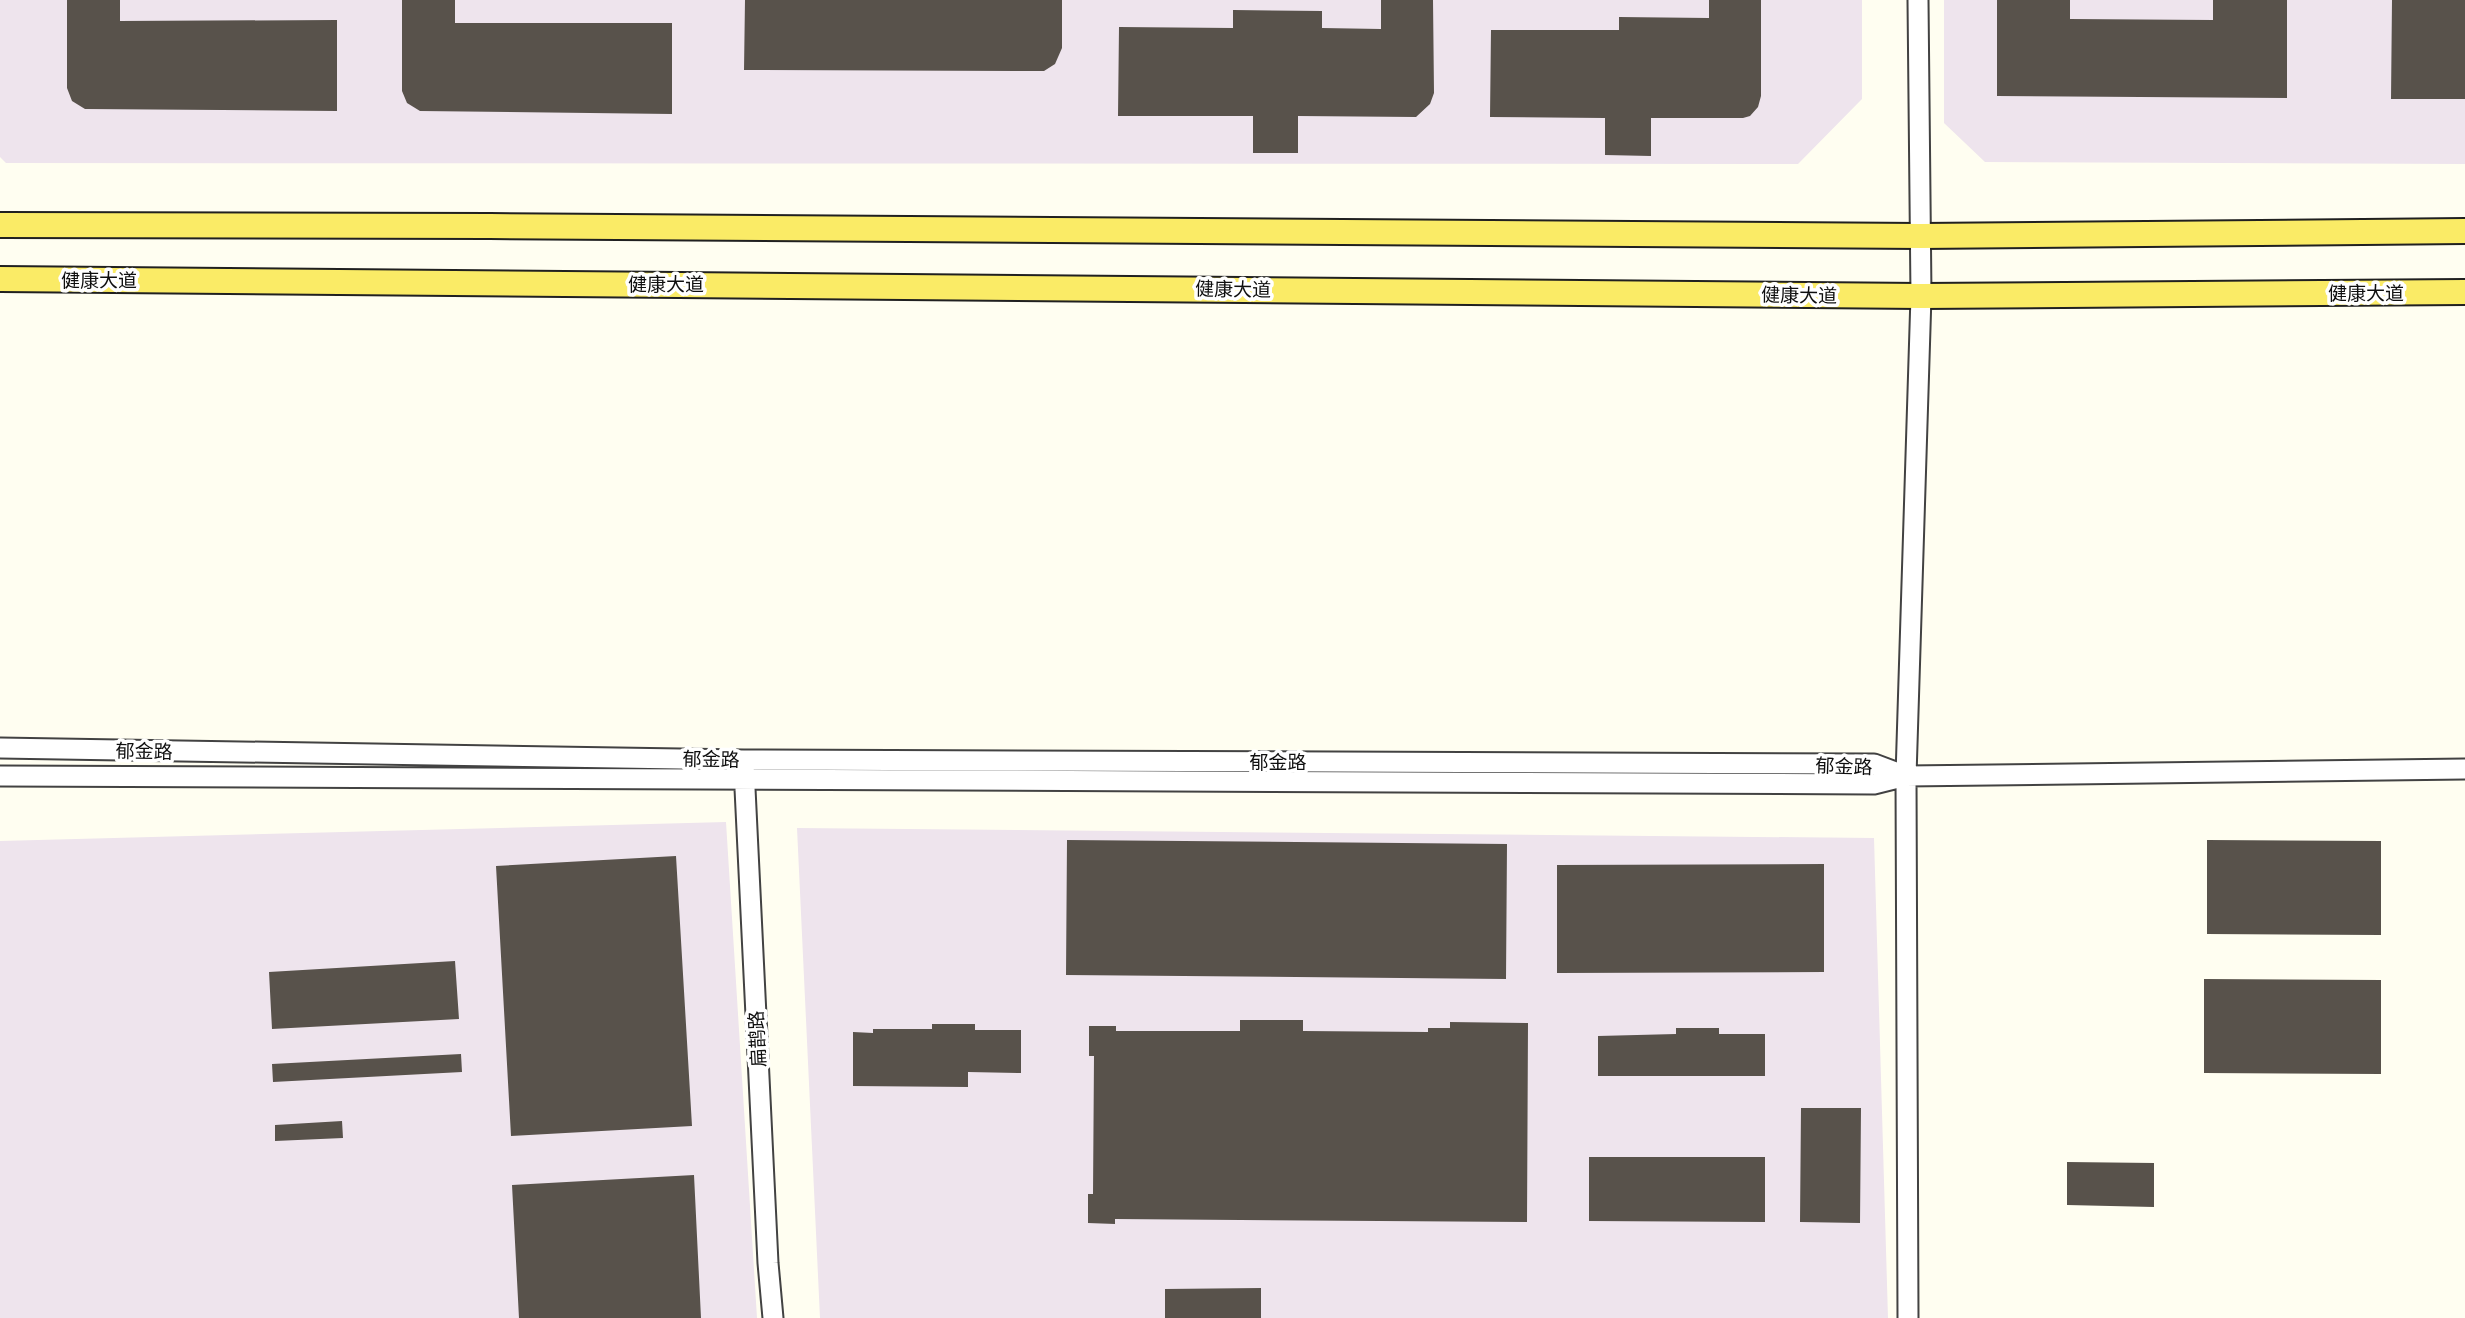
<svg xmlns="http://www.w3.org/2000/svg" width="2465" height="1318" viewBox="0 0 2465 1318" font-family="Literata,'Noto Sans SC',serif">
<style>
.industrial{fill:#eee4ed}
.building{fill:#58524b}
.lines{fill:none;stroke-linecap:round;stroke-linejoin:round}
.minor-casing{stroke:#424242;stroke-width:23}
.major-casing{stroke:#202020;stroke-width:28}
.minor{stroke:#fff;stroke-width:19}
.major{stroke:#faeb66;stroke-width:24}
.labels{text-anchor:middle;stroke-width:7;stroke-linejoin:round;paint-order:stroke}
.street-label{font-size:19px;fill:#0f0f0f;stroke:#fff}
</style>
<rect width="100%" height="100%" fill="#fffef1"/>
<path class="industrial" d="M0,0h1862v99l-64,65 -1792,-1 -6,-6z
M1944,0h521v164l-480,-2 -41,-39z
M726,822l31,496h-757v-477z
M797,828l1077,10 14,480h-1068z"/>
<path class="building" d="M67,0h53v21l217,-1v91l-252,-2 -13,-8 -5,-13z
M402,0h53v23h217v91l-252,-3 -13,-8 -5,-12z
M745,0h317v48l-7,16 -11,7 -300,-1z
M1381,0h52l1,93 -4,11 -14,13 -118,-1v37h-45v-37h-135l1,-89 114,1v-18l89,1v17l59,1z
M1709,0h52v96l-3,11 -8,9 -7,2h-92v38l-46,-1v-37l-115,-1 1,-87h128v-13l90,1z
M1997,0h73v19l143,1v-20h74v98l-290,-2z
M2392,0h73v99h-74z
M1067,840l440,4 -1,135 -440,-4z
M2207,840l174,1v94l-174,-1z
M676,856l16,270 -181,10 -15,-270z
M1824,864v108l-267,1v-108z
M455,961l4,58 -187,10 -3,-57z
M2204,979l177,1v94l-177,-1z
M1240,1020h63v11l125,1v-4h22v-6l78,1 -1,199 -412,-3v5l-27,-1v-29h5l1,-138h-5v-30h27v5h124z
M932,1024h43v6h46v43l-53,-1v15l-115,-1v-54l20,1v-4h59z
M1676,1028h43v6h46v42h-167v-40l78,-2z
M461,1054l1,18 -189,10 -1,-18z
M1801,1108h60l-1,115 -60,-1z
M342,1121l1,17 -68,3v-16z
M1589,1157h176v65l-176,-1z
M2067,1162l87,1v44l-87,-2z
M694,1175l7,143h-182l-7,-133z
M1261,1288v30h-96v-29z"/>
<g class="lines">
<g class="minor-casing">
<path id="minor" d="M0,748l744,12 1130,4 32,12
M744,768l24,495 5,55
M0,776l1874,8 32,-8 559,-7
M1908,1318l-2,-542 15,-480 -3,-296"/>
</g>
<g class="major-casing">
<path id="major" d="M0,225l490,1 1431,10 544,-5
M0,279l1921,17 544,-4"/>
</g>
<use href="#minor" class="minor"/>
<use href="#major" class="major"/>
</g>
<g class="labels">
<g class="street-label">
<text x="99" y="287">健康大道</text>
<text x="666" y="291">健康大道</text>
<text transform="translate(1233 289) rotate(1)" y="7">健康大道</text>
<text x="2366" y="300">健康大道</text>
<text transform="translate(1799 295) rotate(1)" y="7">健康大道</text>
<text transform="translate(144 751) rotate(1)" y="7">郁金路</text>
<text transform="translate(711 759) rotate(1)" y="7">郁金路</text>
<text x="1278" y="769">郁金路</text>
<text transform="translate(1844 766) rotate(2)" y="7">郁金路</text>
<text transform="translate(757 1039) rotate(-93)" y="7">扁鹊路</text>
</g>
</g>
</svg>
